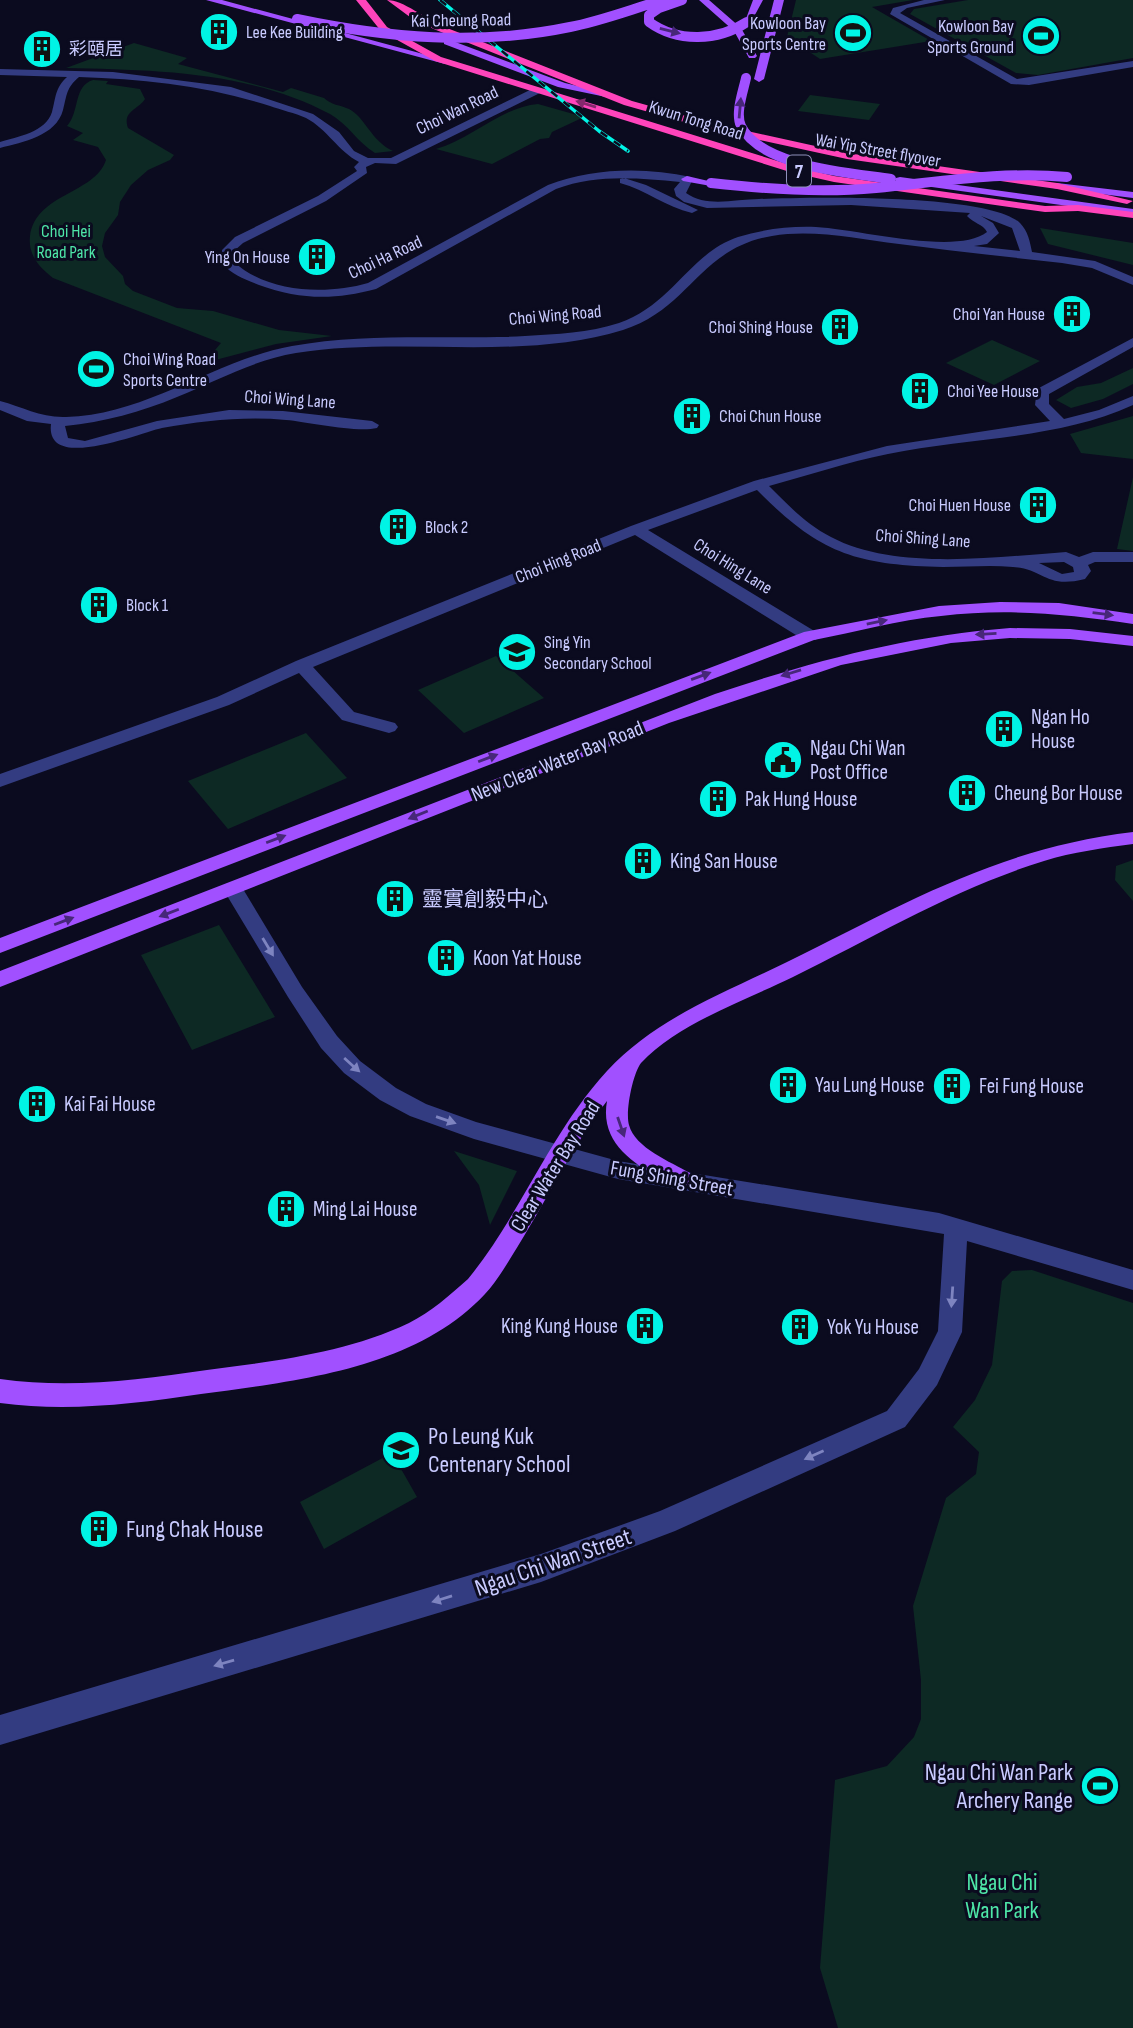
<svg xmlns="http://www.w3.org/2000/svg" width="1133" height="2028" viewBox="0 0 1133 2028" font-family="'Sofia Sans Condensed','Noto Sans TC',sans-serif">
<style>
.green{fill:#0d2924}
.lines{fill:none;stroke-linecap:round;stroke-linejoin:round}
.minor{fill:#333c81;fill-rule:evenodd}
.major{fill:#a150ff;fill-rule:evenodd}
.highway{fill:#f4b;fill-rule:evenodd}
.rail-casing{stroke:#00f4e5;stroke-width:3.5}
.rail{stroke:#0b0b1f;stroke-width:2.5;stroke-dasharray:8;stroke-linecap:butt}
.major-bridge{stroke:#a150ff;stroke-width:10}
.oneway{fill:#472779}
.oneway2{fill:#85286d}
.oneway3{fill:#7e84c0}
.labels{text-anchor:middle;stroke-width:6;stroke-linejoin:round;paint-order:stroke}
.far-street-label{font-size:18px;fill:#c9cbff;stroke:#0b0b1f}
.far-poi-label{font-size:18px;fill:#c9cbff;stroke:#0b0b1f;text-anchor:start}
.far-park-label{font-size:18px;fill:#4ee6a8;stroke:#0b0b1f}
.shield{fill:#0b0b1f;stroke:#9091bc;stroke-width:2}
.shield-label{font-size:19px;font-weight:bold;fill:#c9cbff}
.poi-label{font-size:21px;fill:#c9cbff;stroke:#0b0b1f;text-anchor:start}
.street-label{font-size:21px;fill:#c9cbff;stroke:#0b0b1f}
.near-poi-label{font-size:24px;fill:#c9cbff;stroke:#0b0b1f;text-anchor:start}
.near-street-label{font-size:24px;fill:#c9cbff;stroke:#0b0b1f}
.near-park-label{font-size:24px;fill:#4ee6a8;stroke:#0b0b1f}
</style>
<rect width="100%" height="100%" fill="#0b0b1f"/>
<path class="green" d="M796,0h117l-41,7 59,34 -111,18 -33,-22z
M968,0h165v58l-95,17 -22,-2 -106,-59 4,-5z
M134,43l53,15 -9,6 105,28 8,-4 33,10c7,7 16,7 25,11 16,8 22,32 44,42l-18,2c-17,-10 -27,-29 -45,-39 -80,-43 -176,-44 -264,-46z
M93,80l15,1 -2,3 34,5 5,10c-7,11 -23,12 -17,29l46,27 -4,5 -22,10 -17,15 -11,17 -2,13 -13,18 -3,13 3,11 18,19 2,8 8,7 44,17 36,3 66,19 53,6 -56,8 -72,19 17,-20 -168,-65c-14,-11 -25,-23 -23,-42 6,-43 65,-42 76,-76l-8,-13 -25,-7 10,-7 -16,-7c13,-14 6,-40 26,-46z
M810,95l70,9 -11,16 -71,-9z
M538,104l46,13 -32,15 -3,6 -9,1 -48,25 -56,-15c36,-10 65,-42 102,-45z
M1040,228l93,15v22l-85,-21z
M992,340l48,21 -46,24 -48,-22z
M1133,368v16l-30,15 -32,9 -15,-8 21,-13 24,-4z
M1133,416v43l-52,-6 -11,-19z
M1133,477v74l-16,-2z
M496,656l48,42 -80,35 -46,-43z
M306,733l41,45 -119,51 -40,-48z
M1133,860v41l-18,-21 1,-14z
M219,925l56,92 -83,33 -51,-95z
M454,1151l63,20 -27,54 -11,-40z
M1032,1270l101,33v725h-295l-18,-60 15,-188 52,-14 27,-29 7,-18v-39l-8,-74 33,-108 30,-24 3,-22 -26,-25 22,-27 17,-35 10,-84 10,-10z
M392,1453l25,44 -93,52 -24,-47z"/>
<g class="lines">
<path class="minor" d="M924,0h21l-38,8 -7,5 117,66 116,-18v6l-104,18 -18,-1 -121,-70 3,-6z
M0,69l113,3 118,15 82,27 26,18 15,19 14,7h23l143,-70h8v4l-146,72 -21,-1 -9,4 1,6 -41,28 -83,42 -9,8v11c34,31 92,33 134,21l180,-98c45,-17 96,-18 143,-8l2,2 -7,14c21,15 49,6 73,6 48,-2 230,-6 261,24 8,8 10,19 12,29l63,9 38,16v8l-41,-17 -30,-5c-54,-6 -109,-12 -163,-19 -42,-5 -85,-15 -127,-8 -73,12 -82,73 -149,94 -105,32 -220,6 -327,23 -42,7 -80,28 -119,44 -36,15 -73,25 -112,29l3,12 17,3 72,-20 72,-11 54,1 89,10 7,4 -2,3c-21,5 -68,-6 -91,-8 -42,-4 -83,1 -124,8 -20,4 -117,45 -111,-4l-24,-3 -27,-11v-9c23,6 41,17 66,16 81,-2 148,-57 226,-71 77,-14 156,-6 233,-10 31,-2 64,-3 94,-13 53,-18 71,-70 119,-86 26,-8 52,-11 78,-10 42,2 141,29 171,5 -4,-8 -14,-9 -20,-16l3,-3 -119,-8 -144,3 -23,-6 -8,-6 -2,-7 6,-7c-43,-4 -83,-8 -124,7l-180,100c-41,11 -76,11 -117,-4 -15,-6 -27,-10 -37,-22v-13l13,-13 83,-41 39,-25 -3,-4 5,-5c-21,-11 -32,-33 -53,-44 -11,-5 -25,-8 -36,-12 -62,-20 -126,-27 -191,-29 -13,11 -12,18 -16,33 -7,26 -40,32 -63,38v-6c17,-5 46,-10 52,-30 4,-15 3,-24 15,-35l-67,-2zM981,216l31,12 8,23 -46,-5 13,-2 12,-11 -6,-10z
M624,178l22,7 52,25 -6,3c-26,-6 -46,-23 -72,-30v-4z
M1133,338v9l-84,47v10l15,15 35,-9 34,-14v9c-77,35 -164,32 -245,49 -40,8 -79,21 -119,32 19,19 38,39 62,51 64,34 165,20 235,15l13,5 14,-5h40v10h-38l-7,3 3,6 -6,8c-40,10 -40,-10 -72,-12 -23,-2 -46,0 -70,0 -88,-2 -124,-14 -186,-77l-109,40 168,102 2,4 -2,4h-12l-169,-105 -322,132 41,45 41,11 3,4 -3,4 -6,2 -47,-13 -43,-47 -70,32 -229,82v-13l217,-77 79,-36 335,-135 123,-45 133,-35 163,-25 -15,-16 2,-16zM1064,562l9,5 1,5 -12,2 -23,-11z
M233,882l7,2 62,103 35,49 23,25 36,27 30,16 50,18 142,39 321,52 194,57v20l-166,-49 -5,91 -25,53 -32,42 -230,104 -134,51 -541,163v-30l541,-161 119,-43 227,-100 32,-42 19,-38 6,-97 -326,-55 -144,-40 -64,-23 -30,-16 -36,-27 -23,-25 -33,-51 -65,-108 3,-5z"/>
<path class="major" d="M206,0h16l231,62 -8,2z
M699,0h10l32,28 16,28 -2,2h-6l-15,-27z
M753,0h10l-13,24h-6z
M774,0h10l-20,79 -5,3 -5,-3z
M444,40h6l115,43 46,11 -5,3 -48,-10 -114,-43z
M687,176l30,7 -6,3 -28,-5 -2,-2z
M900,177l233,32v6l-237,-33v-4z
M1057,183l76,9v6l-80,-10 -2,-2z
M1000,602l59,1 74,11v10c-65,-10 -126,-16 -192,-8 -43,4 -85,16 -127,24l-814,313v-15l804,-306 135,-26z
M1010,628l60,1 63,7v10l-63,-7 -60,-1 -59,5 -110,22 -172,58 -669,264v-16l715,-277c99,-33 191,-58 295,-66z
M1133,832v12c-30,4 -60,8 -89,17 -88,27 -168,75 -251,116 -47,23 -116,47 -152,86 -8,10 -16,49 -12,62 6,23 42,37 61,48l3,7 -3,7c-12,4 -20,-3 -30,-9 -31,-17 -60,-38 -53,-77 -35,45 -59,97 -89,145 -10,16 -20,34 -33,48 -70,75 -188,87 -284,100 -68,10 -133,18 -201,9v-24c70,10 138,1 207,-9 68,-9 139,-17 202,-47 22,-11 41,-28 59,-44 53,-65 82,-146 139,-208 49,-53 117,-78 180,-109 119,-59 212,-114 346,-130z"/>
<path class="highway" d="M356,0h10l21,27 54,30 356,110 37,9 211,30 33,-1 55,7v6l-55,-7 -33,1 -211,-30 -44,-10 -355,-111 -54,-30z
M387,0c16,0 39,19 55,26l190,75 79,22 136,30 210,30 76,18 -6,3 -70,-15 -210,-30 -142,-31 -81,-23 -188,-75 -22,-10z"/>
<g class="rail-casing">
<path id="rail" d="M440,0l159,131 29,20"/>
</g>
<use href="#rail" class="rail"/>
<path class="major-bridge" d="M682,0l-23,8 -10,7v7c29,21 69,19 98,0
M297,19c90,19 182,27 273,8 31,-6 62,-18 93,-27
M746,78c-3,14 -11,35 -5,48 20,41 111,47 150,53
M711,183c55,6 110,10 165,5 64,-6 126,-17 191,-11"/>
</g>
<defs><path id="oneway-solid" d="M-6-.8H1V-3.2L6.5 0L1 3.2V.8H-6Z" transform="scale(1.75)"/></defs>
<g class="oneway">
<use href="#oneway-solid" transform="translate(670 31) rotate(14)"/>
<use href="#oneway-solid" transform="translate(740 108) rotate(-85)"/>
<use href="#oneway-solid" transform="translate(1103 614) rotate(7)"/>
<use href="#oneway-solid" transform="translate(877 622) rotate(-12)"/>
<use href="#oneway-solid" transform="translate(986 634) rotate(177)"/>
<use href="#oneway-solid" transform="translate(791 673) rotate(163)"/>
<use href="#oneway-solid" transform="translate(701 676) rotate(-20)"/>
<use href="#oneway-solid" transform="translate(488 758) rotate(-21)"/>
<use href="#oneway-solid" transform="translate(418 815) rotate(158)"/>
<use href="#oneway-solid" transform="translate(276 839) rotate(-21)"/>
<use href="#oneway-solid" transform="translate(169 913) rotate(159)"/>
<use href="#oneway-solid" transform="translate(64 921) rotate(-21)"/>
<use href="#oneway-solid" transform="translate(621 1127) rotate(71)"/>
</g>
<use class="oneway2" href="#oneway-solid" transform="translate(586 104) rotate(-163)"/>
<g class="oneway3">
<use href="#oneway-solid" transform="translate(268 947) rotate(59)"/>
<use href="#oneway-solid" transform="translate(352 1065) rotate(42)"/>
<use href="#oneway-solid" transform="translate(446 1120) rotate(19)"/>
<use href="#oneway-solid" transform="translate(952 1297) rotate(94)"/>
<use href="#oneway-solid" transform="translate(814 1455) rotate(156)"/>
<use href="#oneway-solid" transform="translate(442 1599) rotate(163)"/>
<use href="#oneway-solid" transform="translate(224 1663) rotate(164)"/>
</g>
<defs>
<g id="building-disc" transform="scale(2.0125)"><circle r="9.5" fill="#00f4e5" stroke="#0b0b1f"/><path d="M-4-6H4V6H1V3H-1V6H-4ZM-2.5-4.3h1.7v1.8h-1.7ZM.8-4.3h1.7v1.8H.8ZM-2.5-1h1.7V.8h-1.7ZM.8-1h1.7V.8H.8Z" fill="#111"/></g>
<g id="stadium-disc" transform="scale(2.0125)"><circle r="9.5" fill="#00f4e5" stroke="#0b0b1f"/><path d="M0-5a6.5 5 0 1 0 0 10a6.5 5 0 1 0 0-10ZM-3.5-1.8h7v3.6h-7Z" fill="#111"/></g>
<g id="school-disc" transform="scale(2.0125)"><circle r="9.5" fill="#00f4e5" stroke="#0b0b1f"/><path d="M0-5L7-2L0 1L-7-2ZM-4 1L0 2.5L4 1V4Q0 6-4 4Z" fill="#111"/></g>
<g id="civic-disc" transform="scale(2.0125)"><circle r="9.5" fill="#00f4e5" stroke="#0b0b1f"/><path d="M-.6-6.5H3V-4.5H.6V-3L4-1V1h2V6H-6V1h2V-1L-.6-3ZM-1.2 2.5V6h2.4V2.5Z" fill="#111"/></g>
</defs>
<g fill-rule="evenodd">
<use href="#building-disc" x="219" y="32"/>
<use href="#stadium-disc" x="853" y="33"/>
<use href="#stadium-disc" x="1041" y="36"/>
<use href="#building-disc" x="42" y="49"/>
<use href="#building-disc" x="317" y="257"/>
<use href="#building-disc" x="1072" y="314"/>
<use href="#building-disc" x="840" y="327"/>
<use href="#stadium-disc" x="96" y="369"/>
<use href="#building-disc" x="920" y="391"/>
<use href="#building-disc" x="692" y="416"/>
<use href="#building-disc" x="1038" y="505"/>
<use href="#building-disc" x="398" y="527"/>
<use href="#building-disc" x="99" y="605"/>
<use href="#school-disc" x="517" y="652"/>
<use href="#building-disc" x="1004" y="729"/>
<use href="#civic-disc" x="783" y="760"/>
<use href="#building-disc" x="967" y="793"/>
<use href="#building-disc" x="718" y="799"/>
<use href="#building-disc" x="643" y="861"/>
<use href="#building-disc" x="395" y="899"/>
<use href="#building-disc" x="446" y="958"/>
<use href="#building-disc" x="788" y="1085"/>
<use href="#building-disc" x="952" y="1086"/>
<use href="#building-disc" x="37" y="1104"/>
<use href="#building-disc" x="286" y="1209"/>
<use href="#building-disc" x="645" y="1326"/>
<use href="#building-disc" x="800" y="1327"/>
<use href="#school-disc" x="401" y="1450"/>
<use href="#building-disc" x="99" y="1529"/>
<use href="#stadium-disc" x="1100" y="1786"/>
</g>
<g class="labels">
<g class="far-street-label">
<text transform="translate(461 20) rotate(-1)" y="6">Kai Cheung Road</text>
<text transform="translate(457 110) rotate(-26)" y="6">Choi Wan Road</text>
<text transform="translate(696 120) rotate(17)" y="6">Kwun Tong Road</text>
<text transform="translate(878 150) rotate(10)" y="6">Wai Yip Street flyover</text>
<text transform="translate(385 257) rotate(-25)" y="6">Choi Ha Road</text>
<text transform="translate(555 315) rotate(-5)" y="6">Choi Wing Road</text>
<text transform="translate(290 399) rotate(4)" y="6">Choi Wing Lane</text>
<text transform="translate(923 538) rotate(4)" y="6">Choi Shing Lane</text>
<text transform="translate(558 561) rotate(-22)" y="6">Choi Hing Road</text>
<text transform="translate(733 566) rotate(32)" y="6">Choi Hing Lane</text>
</g>
<g class="far-poi-label">
<text x="826" y="29" text-anchor="end">Kowloon Bay<tspan x="826" dy="21">Sports Centre</tspan></text>
<text x="1014" y="32" text-anchor="end">Kowloon Bay<tspan x="1014" dy="21">Sports Ground</tspan></text>
<text x="246" y="38">Lee Kee Building</text>
<text x="69" y="55">彩頤居</text>
<text x="290" y="263" text-anchor="end">Ying On House</text>
<text x="1045" y="320" text-anchor="end">Choi Yan House</text>
<text x="813" y="333" text-anchor="end">Choi Shing House</text>
<text x="123" y="365">Choi Wing Road<tspan x="123" dy="21">Sports Centre</tspan></text>
<text x="947" y="397">Choi Yee House</text>
<text x="719" y="422">Choi Chun House</text>
<text x="1011" y="511" text-anchor="end">Choi Huen House</text>
<text x="425" y="533">Block 2</text>
<text x="126" y="611">Block 1</text>
<text x="544" y="648">Sing Yin<tspan x="544" dy="21">Secondary School</tspan></text>
</g>
<g class="far-park-label">
<text x="66" y="237">Choi Hei<tspan x="66" dy="21">Road Park</tspan></text>
</g>
<rect class="shield" x="787" y="155.5" width="24" height="31" rx="5"/>
<g class="shield-label">
<text x="799" y="178">7</text>
</g>
<g class="poi-label">
<text x="1031" y="724">Ngan Ho<tspan x="1031" dy="24">House</tspan></text>
<text x="810" y="755">Ngau Chi Wan<tspan x="810" dy="24">Post Office</tspan></text>
<text x="994" y="800">Cheung Bor House</text>
<text x="745" y="806">Pak Hung House</text>
<text x="670" y="868">King San House</text>
<text x="422" y="906">靈實創毅中心</text>
<text x="473" y="965">Koon Yat House</text>
<text x="815" y="1092">Yau Lung House</text>
<text x="979" y="1093">Fei Fung House</text>
<text x="64" y="1111">Kai Fai House</text>
<text x="313" y="1216">Ming Lai House</text>
<text x="618" y="1333" text-anchor="end">King Kung House</text>
<text x="827" y="1334">Yok Yu House</text>
</g>
<g class="street-label">
<text transform="translate(557 761) rotate(-22)" y="7">New Clear Water Bay Road</text>
<text transform="translate(555 1166) rotate(-58)" y="7">Clear Water Bay Road</text>
<text transform="translate(672 1178) rotate(10)" y="7">Fung Shing Street</text>
</g>
<g class="near-poi-label">
<text x="428" y="1444">Po Leung Kuk<tspan x="428" dy="28">Centenary School</tspan></text>
<text x="126" y="1537">Fung Chak House</text>
<text x="1073" y="1780" text-anchor="end">Ngau Chi Wan Park<tspan x="1073" dy="28">Archery Range</tspan></text>
</g>
<g class="near-street-label">
<text transform="translate(553 1562) rotate(-19)" y="8">Ngau Chi Wan Street</text>
</g>
<g class="near-park-label">
<text x="1002" y="1890">Ngau Chi<tspan x="1002" dy="28">Wan Park</tspan></text>
</g>
</g>
</svg>
